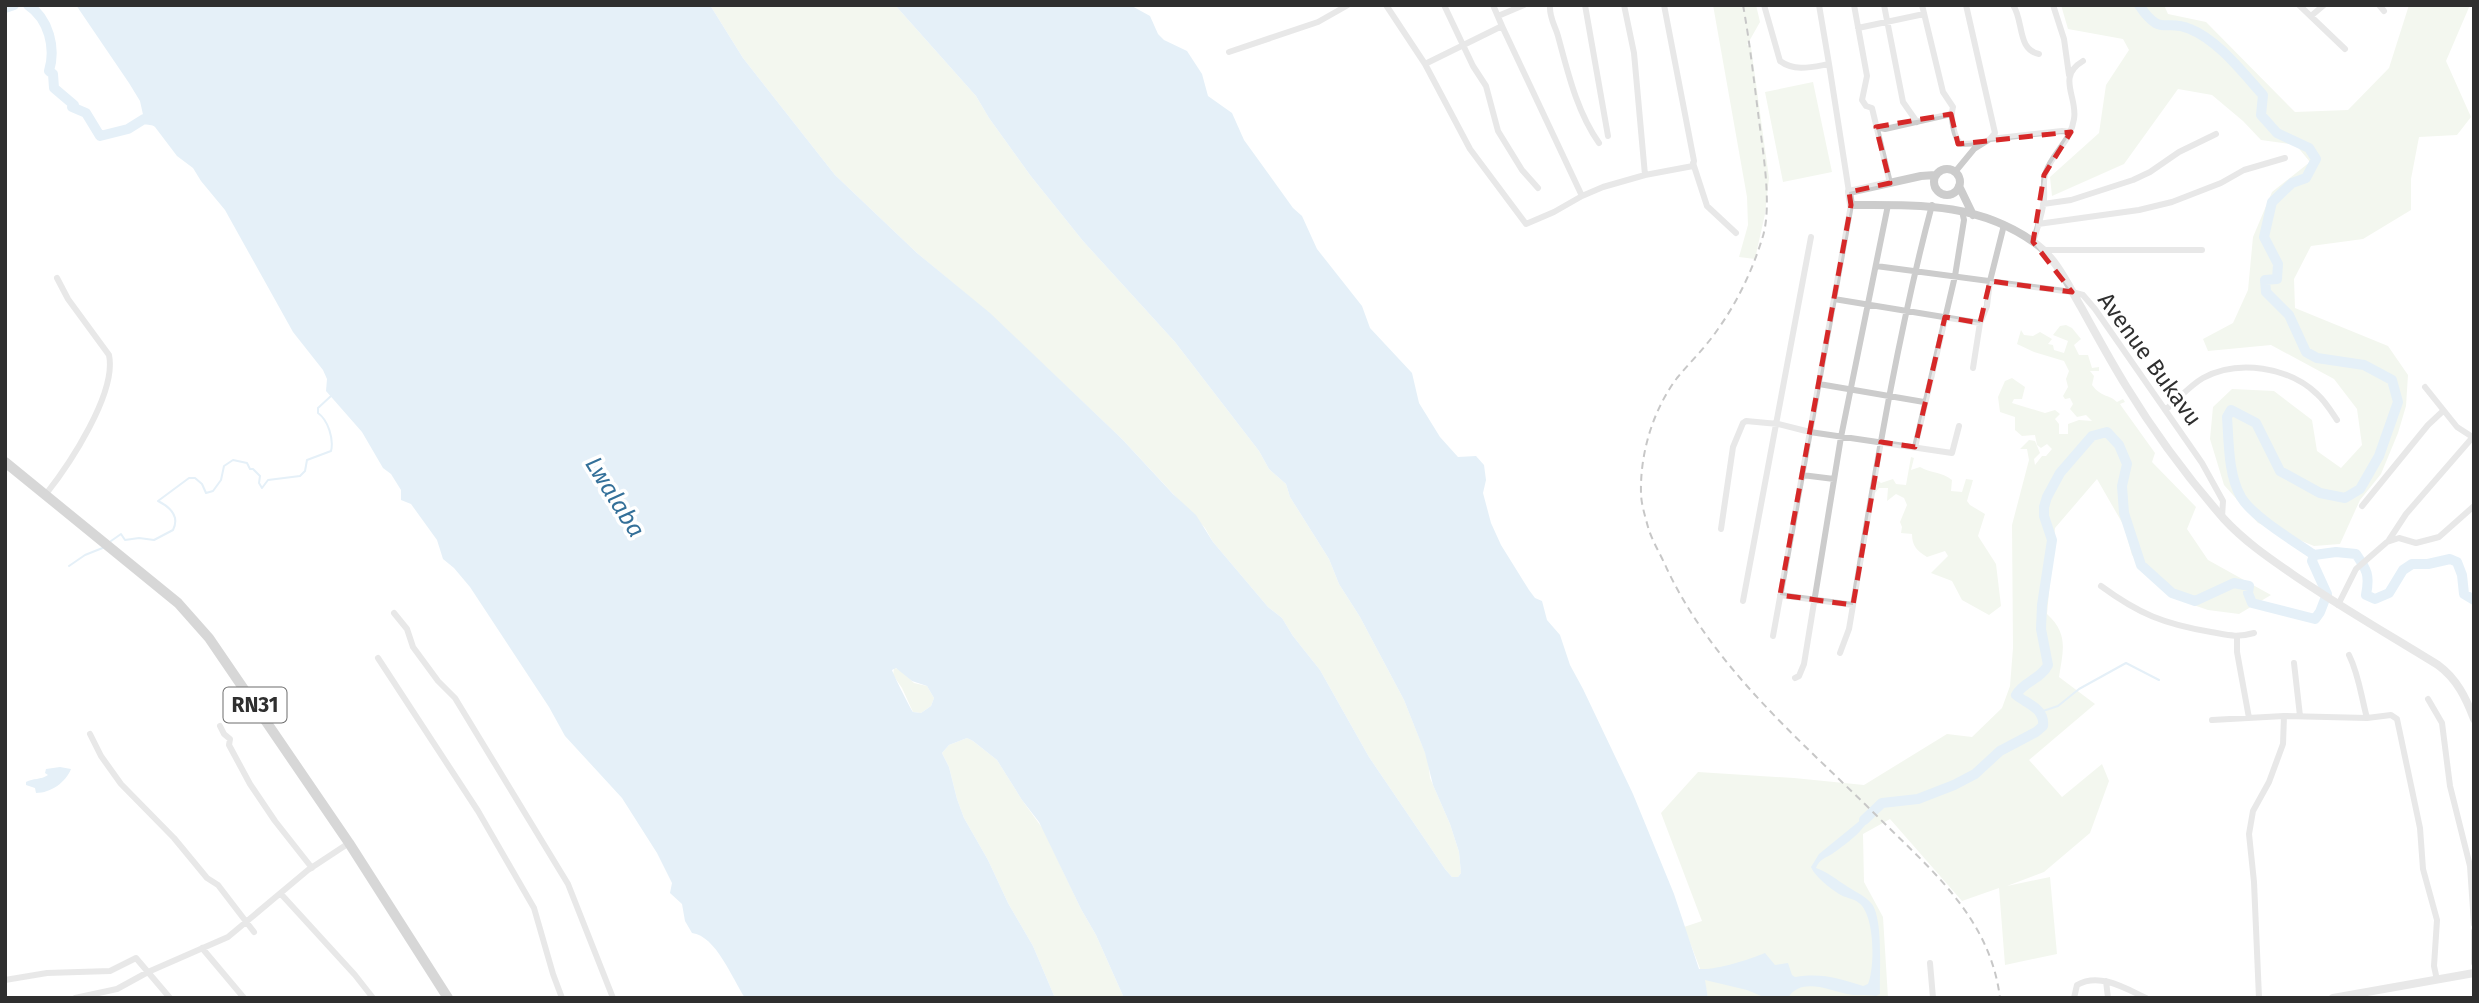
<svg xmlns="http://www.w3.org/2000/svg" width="2479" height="1003" viewBox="0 0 2479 1003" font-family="'Fira Sans',sans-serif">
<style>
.green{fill:#e5eddb}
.water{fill:#c5deef;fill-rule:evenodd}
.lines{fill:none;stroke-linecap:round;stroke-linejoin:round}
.stream{stroke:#c5deef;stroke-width:2}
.river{stroke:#c5deef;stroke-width:10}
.minor{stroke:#ccc;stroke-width:6}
.tertiary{stroke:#ccc;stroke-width:8}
.primary{stroke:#a7a7a7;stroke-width:10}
.rail{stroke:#848484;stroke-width:2;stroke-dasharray:7 5;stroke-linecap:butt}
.marked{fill:none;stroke:#d62828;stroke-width:5;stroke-dasharray:14 9;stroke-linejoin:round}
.labels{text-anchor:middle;stroke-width:7;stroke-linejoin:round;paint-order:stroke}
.shield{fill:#fff;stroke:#6d6d6d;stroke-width:2}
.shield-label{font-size:21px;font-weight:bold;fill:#2f2f2f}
.street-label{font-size:23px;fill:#2f2f2f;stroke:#fff}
.water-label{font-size:24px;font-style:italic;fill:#347099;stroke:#fff}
</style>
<rect width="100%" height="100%" fill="#fff"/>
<path class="green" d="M710,5h185l81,91 13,22 41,57 53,66 92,101 84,109 10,18 17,15 4,13 39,62 10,25 21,33 44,83 24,60 2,18 20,46 9,28 2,21 -3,4h-6l-7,-8 -76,-112 -49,-87 -27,-34 -11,-18 -14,-11 -55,-65 -8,-14 -83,-89 -133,-126 -72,-60 -82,-78 -92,-117z
M1713,5h43l4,17 -13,23 4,2 18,131 -4,36 -10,45 -16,-2 9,-32 -1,-28z
M2061,5h103l4,9 38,8 89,90 53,-2 41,-42 20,-63h61l-24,56 25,56 -14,18 -38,2 -8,42v31l-48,29 -52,7 -17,33 1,29 93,38 20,29 -2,31 -8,27 -17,41 -21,26 -20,44 -26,2 -56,-23 -34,-38 -14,-46 3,-32 19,-18 42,2 38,29 5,31 24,17 21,-23 -5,-36 -23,-30 -63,-34 -63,6 -5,-12 30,-16 15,-33 5,-53 19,-45 38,-30 -14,-17 -35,-5 -18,-19 -31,-26 -34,-6 -54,75 -72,32 -2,-19 49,-44 7,-48 23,-35 -6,-11 -55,-10z
M1813,82l19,90 -49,10 -18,-90z
M2066,325l6,3 9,11 -7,6 5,10h9l4,13 7,-1v4h-9l4,5 -2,9c10,13 17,9 25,17l6,-3 2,3 -5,2 2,3 33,46 -3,9 44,45 -9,22 21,31 63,35 -32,19 -31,-4 -32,-11 -44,-44 -8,-29 -27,-47 -42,49 -8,86c22,20 16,37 12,63l36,27 -66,56 33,37 40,-33 7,17 -19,52 -46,39 -37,14 43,-9 7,77 -52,11 -6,-77 -37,13 -72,-82 -27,15 1,48 19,35 5,81h-180l-4,-19 -20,-52 18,-6 -41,-108 37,-41 96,6 70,7 83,-51 25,3 30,-29 8,-22 3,-38 -1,-123 17,-65 -2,-11h-7l9,-9 6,1 5,12 -6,6 1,6 7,-9h4l6,-7 -5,-5 -6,4 -4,-3 -2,-10 -13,1 -7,-6v-13l-15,-5 -2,-15 7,-16 7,-3 13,9 -3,12h-8l-2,4 33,10 10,-3 5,4 -5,5 4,5v10h9v-10l11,-4 13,1 -6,-6 -9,2 -7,-8 3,-5 -3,-6 -5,1 -2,-3 5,-9 -2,-8 3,-8 -5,-10 -30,-9 -17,-8 4,-14 3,5 9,1 7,-4 12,7 -4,5 5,1 1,5 10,3 4,-12 -15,-6 7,-9z
M1911,457l3,1 -3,12 9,-3c10,6 23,5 32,13l-1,11 11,1 4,-13 7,1 -6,21 3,4 15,9 -7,22 18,28 5,42 -12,9 -27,-15 -10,-19 -21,-8 17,-17 -3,-5 -18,6c-10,-6 -15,-11 -15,-23l-11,-1 1,-6 -2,-5 7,-17 -3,-7 -8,-4 -9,7 1,-13h-9l-4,5 2,-13 4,3 12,-4 3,5 10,1z
M894,668l5,1 15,14 13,3 7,12 -3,8 -10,7 -8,-1 -11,-24 -9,-13z
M967,738l6,3 24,19 25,40 21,29 38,80 15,26 28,63h-69l-22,-52 -25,-43 -20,-43 -24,-42 -7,-19 -8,-32 -7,-14 7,-8z"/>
<path class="water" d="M76,5h634l33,53 92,117 82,78 73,60 132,126 51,55 23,21 17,27 55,65 14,11 11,18 27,34 49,87 76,112 7,8h6l3,-4 -2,-21 -9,-28 -17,-39 -8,-32 -21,-53 -44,-83 -21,-33 -10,-25 -39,-62 -4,-13 -17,-15 -10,-18 -84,-109 -92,-101 -53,-66 -41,-57 -13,-22 -81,-91h235l20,11 8,18 6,6 23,11 15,23 6,22 24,17 12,27 49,68 9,8 15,33 45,57 8,22 42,45 7,30 21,34 18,20 18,-1 8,9 2,15 -3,13 8,30 10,22 28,45 6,8 7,3 5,19 13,15 10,30 13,24 50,105 41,100 25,75c18,1 49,-9 66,-16l10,12 13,-2 4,12 3,2c28,-4 42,1 68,9l5,-2c7,-17 7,-69 -9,-81 -6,-5 -14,-5 -20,-9 -9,-6 -24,-17 -28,-27l8,-13 54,-44c-6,19 -24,32 -41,44 -7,4 -13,6 -16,14 12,4 21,12 32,19 8,5 17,9 23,16 13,15 8,71 9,91l-4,2c-10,-2 -20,0 -29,-2 -19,-4 -46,-17 -59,4h-22l-19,-8 -42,-10 3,18h-584l-28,-63 -15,-26 -42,-87 -17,-22 -25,-40 -24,-19 -6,-3 -18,7 -7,8 7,14 8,32 7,19 24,42 20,43 25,43 22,52h-310c-13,-20 -29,-62 -53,-65l-7,-12 -3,-17 -12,-11 2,-10 -15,-30 -35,-55 -57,-62 -16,-29 -79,-120 -16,-19 -11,-9 -6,-19 -26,-36 -10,-4v-10l-10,-16 -8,-6 -21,-36 -36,-41 1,-12 -4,-9 -30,-38 -68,-122 -24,-29 -8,-13 -16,-12 -22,-29 -11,-8 -4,-18 -11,-18zM896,668l16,13 15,5 7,12 -3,8 -10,7 -8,-1c-3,-4 -20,-38 -21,-42z
M60,767l11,2c-5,13 -20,24 -35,24l-1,-5 -9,-3v-3c7,-4 15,-2 22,-7l-3,-2 1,-4z"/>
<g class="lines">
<path class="stream" d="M111,541l10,-7 4,6 14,-2 15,2 19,-10c7,-14 -3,-23 -15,-29l31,-23h6l7,6 4,9 7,-2 8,-11 3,-14 9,-6 14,3 3,6h3l7,7 -1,7 3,5 6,-8 32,-4 5,-5 2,-11 24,-9c3,-12 -3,-31 -13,-38v-5l13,-12
M69,566l16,-11 20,-8
M2040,712l18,-6 21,-17 47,-26 33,17"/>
<path class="river" d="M28,5c21,14 28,43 21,66l4,3 1,14 20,17 -2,2 14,6 14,23 28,-7 16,-10 13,2
M2139,5c22,33 26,13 51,24 28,11 53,44 73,66l-2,20 16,18 32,15 7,11 -10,19 -14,5 -20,19 -8,35 14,27 -1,15 -12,1 1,12 23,23 17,37 11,6 47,7 28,15 6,22 -19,54 -19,33 -15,9 -25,-5 -40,-22 -24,-48 -25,-13 -4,7c2,26 1,57 14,80 12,20 53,44 73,58
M5,8l9,-3
M1864,820l18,-17 36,-4 36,-14 21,-11 25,-23 36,-19 7,-6c2,-18 -16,-22 -27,-31 7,-13 25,-16 32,-30l-7,-36 1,-24 10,-65 -8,-24v-9l3,-10 13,-24 32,-37 15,-4 12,13 8,19 -5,22 2,27 17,52 31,28 23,8 39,-18 15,3 -1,7 4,10 63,16 5,-7 7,-18 -15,-33 2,-6 22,-3 20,2c11,16 14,21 10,41l9,4 14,-6 14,-23 9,-6h16l22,-5 7,3 5,13 2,19 10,6"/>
<path class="minor" d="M1386,5l39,59 77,-38 -9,-21
M1444,5l29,61 13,20 12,45 24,39 16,18
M1550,5c-1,13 5,20 8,31 10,37 19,76 41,107
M1585,5l23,131
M1624,5l10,48 11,122
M1764,5l16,56c15,11 32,6 49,3l20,128
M1819,5l10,59
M1854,5l13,71 -5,24 4,6 6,2 18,75
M1884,5l19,97 14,20
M1922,5l21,87 10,15c-3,10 1,31 8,37l21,-1
M2013,5c11,16 4,45 26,49
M2053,5l11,34 5,36
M2299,5l46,44
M2379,5l5,6
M1498,16l26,-11
M2311,16l13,-11
M1858,28l66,-14
M1229,52l89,-30 30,-17
M1425,64l45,85 56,75 28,-12 28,-16 -80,-170
M1876,127l9,2 66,-15
M1990,139l72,-8 9,1
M1693,163l14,43 29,27
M1955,172l19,-23 16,-10 5,-6 -29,-128
M1582,196l21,-9 42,-12 48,-9 1,-5 -30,-156
M2043,204l28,-4 62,-20 17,-8 29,-20 37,-18
M2038,224l101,-14 33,-8 49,-19 23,-13 41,-12
M2033,242c4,-14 10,-29 11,-43 1,-10 -2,-18 2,-27 7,-20 25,-31 28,-53 4,-22 -18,-42 9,-58
M2044,250h158
M1876,266l196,26 11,3 12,14 107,154 21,38 -1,16
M1834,299l146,24
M1973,368l7,-45 7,-17 3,-25 14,-56
M1819,384l105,18
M2425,387l32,40 17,11
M2165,410c13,-10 24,-24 38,-32 35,-19 86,-11 114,16 8,7 14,17 20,26
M1915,447l40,-171 9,-56 -2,-9
M1802,475l32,4
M46,494c23,-29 71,-101 63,-139l-41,-56 -11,-21
M2362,506l66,-81 15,-14
M1721,529l12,-82 10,-24 3,-2 32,3 32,8 142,21 7,-27
M2389,540l17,-26 66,-76
M2101,586c38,28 63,38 110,46 17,3 25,6 43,1
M1780,595l73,10
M1743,601l68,-364
M2338,605l18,-36 31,-27 12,-4 17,5 23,-6 35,-31
M394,613l13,16 6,18 25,34 17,17 113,186 45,114
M1773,636l78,-431
M2237,637v15l12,66
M1840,653l9,-24c24,-142 46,-285 83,-424
M2349,655c10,20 12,41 18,63
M378,658l100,153 56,97 19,66 9,24
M2294,663l6,53
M1795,678l4,-2 5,-12 37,-227 47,-232
M2428,699l14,24 8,63 20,80 4,58
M2212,720l72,-4 83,2 24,-3 6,4 23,109 3,41 14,51 -3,46 3,14
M220,726l4,8 6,5 -1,6 21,39 25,37 37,47
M90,734l11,22 20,28 53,54 33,40 11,7 36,47
M281,894l74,81 18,23
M2474,931v32
M202,948l42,50
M1930,963l3,35
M5,980l42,-7 63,-2 26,-13 34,40
M2106,981l2,17
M75,998l42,-9 31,-17 80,-35 80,-67 41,-27
M2074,998l3,-13c22,-13 48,3 69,13
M2259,998l-5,-116 -5,-48 4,-23 16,-29 14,-38 1,-28"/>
<path class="tertiary" d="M1934 182a13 13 0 1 1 26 0a13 13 0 1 1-26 0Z
M1935,175l-14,1 -72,16 2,13c66,0 127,-3 184,38 22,16 33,42 46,64 15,27 29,53 45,79 28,46 62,92 98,133 21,23 48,41 74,59 46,31 93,58 140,87 19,14 28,33 36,54
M1959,186l14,29
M2333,998l141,-25"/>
<path class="primary" d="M5,462l173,141 31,35 140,205 99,155"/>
<path class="rail" d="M1743,5c7,38 11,77 16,115 4,32 13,85 4,116 -10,33 -25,65 -45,93 -12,18 -28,33 -41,49 -24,32 -37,75 -36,115 0,10 4,23 7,34 4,14 13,28 19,42 47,99 132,170 209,246 54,54 114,102 124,183"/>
</g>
<path d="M0 0H2479V1003H0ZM1951,114l7,30 113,-12 -27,43 -11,67 39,50 -82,-11 -10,42 -35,-6 -30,130 -34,-5 -28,163 -73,-10 71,-390 -2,-13 41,-9 -14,-56z" fill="#fff" fill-opacity=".55" fill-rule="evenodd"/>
<path class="marked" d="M1951,114l7,30 113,-12 -27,43 -11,67 39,50 -82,-11 -10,42 -35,-6 -30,130 -34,-5 -28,163 -73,-10 71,-390 -2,-13 41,-9 -14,-56z"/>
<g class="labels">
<rect class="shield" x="223.5" y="687.5" width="63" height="35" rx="5"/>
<g class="shield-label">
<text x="255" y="712">RN31</text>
</g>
<g class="street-label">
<text transform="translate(2150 359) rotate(54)" y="8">Avenue Bukavu</text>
</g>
<g class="water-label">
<text transform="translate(615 497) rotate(58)" y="8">Lwalaba</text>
</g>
</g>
<rect width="2479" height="1003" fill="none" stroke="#2f2f2f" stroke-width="14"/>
</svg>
